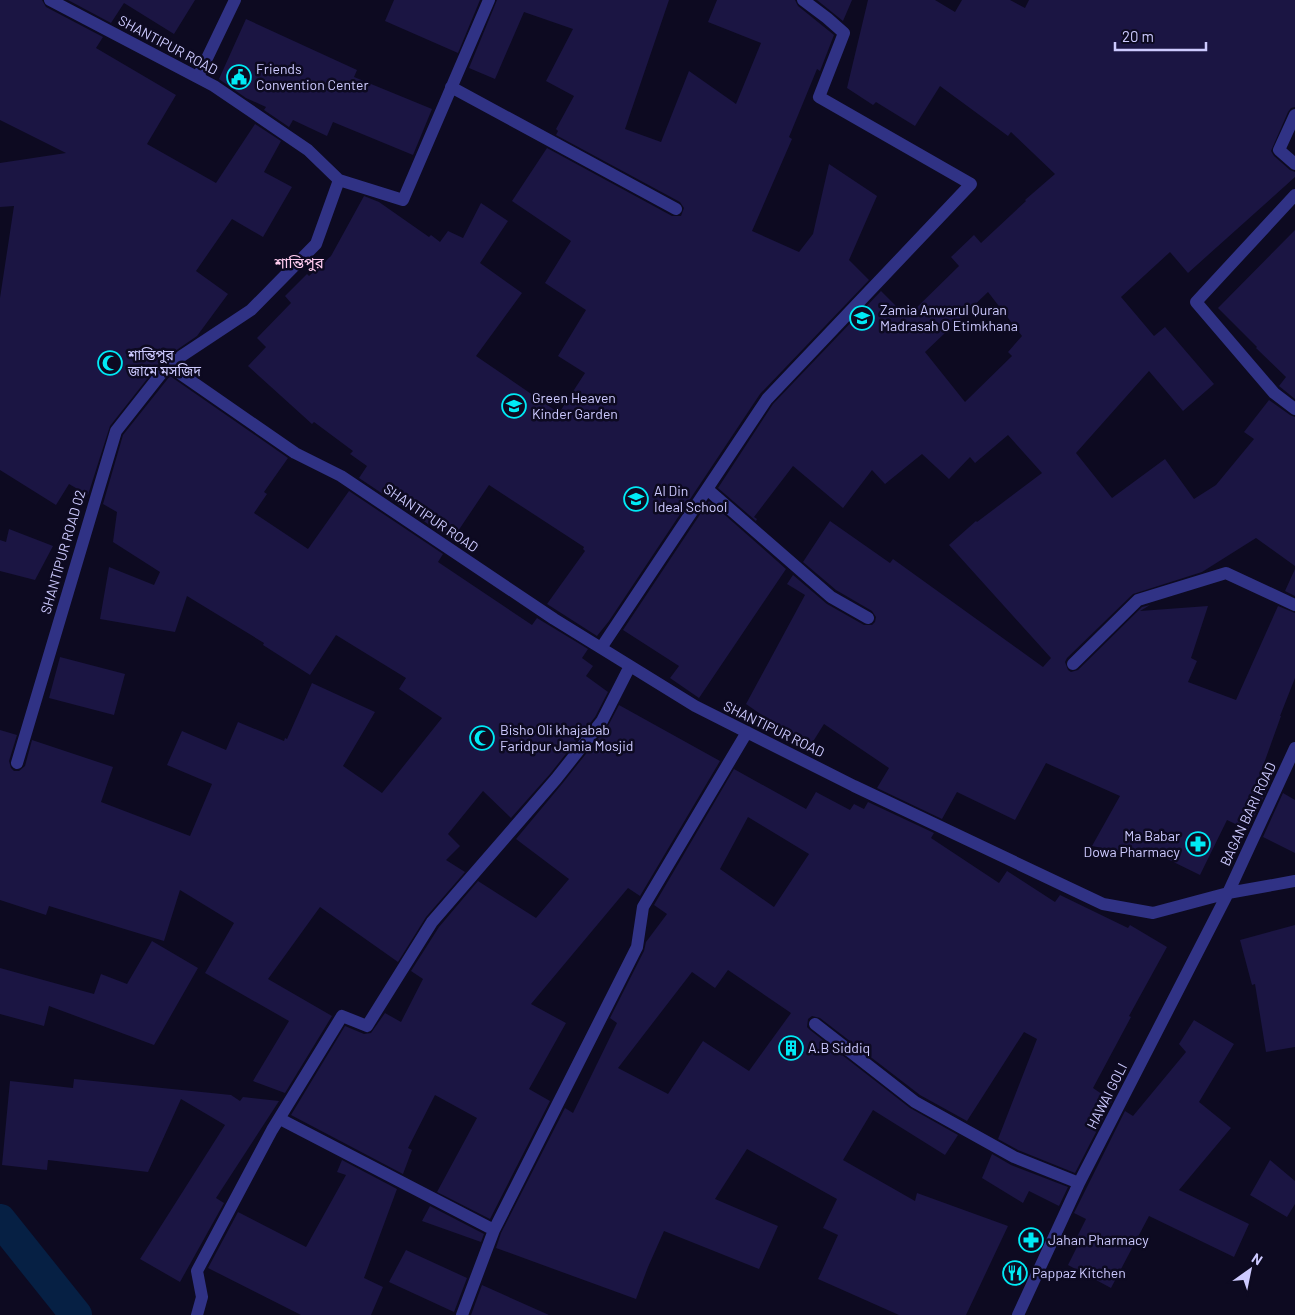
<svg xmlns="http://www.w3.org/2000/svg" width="1295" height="1315" viewBox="0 0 1295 1315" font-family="Barlow,'Noto Sans Bengali',sans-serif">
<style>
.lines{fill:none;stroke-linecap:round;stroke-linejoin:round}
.canal{stroke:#062044;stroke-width:32}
.building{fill:#1b1543;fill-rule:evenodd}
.minor{stroke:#303285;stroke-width:12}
.labels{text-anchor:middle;stroke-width:5;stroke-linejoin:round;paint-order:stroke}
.street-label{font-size:14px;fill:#cdcaff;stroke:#0d0a21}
.poi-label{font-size:14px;fill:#cdcaff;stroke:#0d0a21;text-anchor:start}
.neighbourhood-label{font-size:15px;fill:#ffccef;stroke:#0d0a21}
</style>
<rect width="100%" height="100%" fill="#0d0a21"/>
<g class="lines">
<path class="canal" d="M0,1220l76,95"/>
</g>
<path class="building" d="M0,0h42l4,7 57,30 -7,11 80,47 -29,49 69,39 39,-59 26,17 -17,31 28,15 -29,50 -31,-18 -36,52 32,23 -31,42 -35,24 -52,66 -22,69 -19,-11 -13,21 -56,-35v-172l14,-92 -14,1v-44l66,-10 -66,-33z
M68,0h127l-21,34 -50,-31 -13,20z
M394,0h86l-22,53 -73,-32z
M497,0h172l-44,129 36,13 28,-71 47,33 25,-61 -53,-21 9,-22h78l3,6 36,29 -14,36 -3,-2 -28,68 3,2 -40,92 47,21 14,-18 16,-70 48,32 -28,64 20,20 -109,114 -151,227 -12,15 -50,-32 38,-53 -2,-2 1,-2 -95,-62 -37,55 -93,-62 8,-12 -17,-12 3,-3 -39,-29 -2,2 -64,-58 18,-19 -9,-9 34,-35 -6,-7 22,-22 2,2 22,-20 33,-60 15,6 50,35 2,-2 9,7 8,-11 15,7 18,-35 27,18 -28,42 42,30 -46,63 83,57 26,-40 -27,-17 28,-46 -41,-27 26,-42 -59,-40 35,-53 125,68h9l3,-8 -4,-6 -124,-67 2,-4 -2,-2 18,-33 -28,-15 27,-52 -49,-17 -29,67 -26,-11z
M817,0h35l-9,21z
M868,0h67l20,12 7,-12h48l15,8 4,-8h266v107l-4,1 -3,4 -17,39 3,5 16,14 5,2v5l-107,96 -18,-21 -49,45 33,39 11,-9 49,57 -31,27 -34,-40 -73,82 36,45 53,-39 29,40 22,-14 38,-46 -10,-7 25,-32 21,15 5,2v149l-39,-28 -54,34 -69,22 -66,64 -2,4 3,8 3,2 7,-2 64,-63 8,-2 -10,6 68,-5 -17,52 6,3 -9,21 48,18 42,-94 17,7v65l-15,38h1l-23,64 11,6 -21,44 -21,-10 -27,55 -49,-24 -3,6 -56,-11 28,-50 -74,-33 -31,57 -58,-28 -15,27 -65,-31 12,-20 -65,-44 -15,24 -63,-44 59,-109 -18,-11 6,-9 34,29 37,21h8l3,-3 1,-5 -4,-6 -36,-21 -33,-28 27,-41 60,42 3,-4 150,108 8,-9 -102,-113 27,-24 1,1 65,-49 -34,-38 -33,28 -5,-6 -21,22 -27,-25 -37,30 -13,-14 -29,38 -50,-42 -39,51 3,2 -1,2 -38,-33 55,-84 108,-113 26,26 52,-51 -8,-9 23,-22 7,8 45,-42 -1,-1 30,-26 -44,-42 -3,4 -68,-50 -25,40 -39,-24 -3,3 -26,-17zM988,292l34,44 -14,16 4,4 -47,46 -40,-50z
M246,19l111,51 -3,7 78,32 -19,46 -80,-33 -6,14 -34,-16 -4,7 -25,-17 2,-3 -20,-9 -27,-19z
M1295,230v169l-16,-13 7,-9 -30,-29 1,-1 -39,-39z
M170,376l118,82 -24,34 3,2 -13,19 54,36 41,-58 94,63 -5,8 94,63 5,-7 51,31 -6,9 11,8 -7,10 22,16 -13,25 -45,57 -39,44 -28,-27 -35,43 12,12 -14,14 19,12 -39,45 -28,45 -78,-55 -52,72 64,37 -47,77 -32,-12 36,-60 -84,-48 29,-50 -54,-33 -16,51 -115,-35 -3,9 -46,-15v-170l17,5 -8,26 2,7 3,3h5l6,-5 7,-26 81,27 -12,35 89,34 22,-52 -45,-19 15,-34 44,19 12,-28 46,19 1,-3 2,1 25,-56 63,29 -32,54 39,27 60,-75 -43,-29 7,-11 -70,-43 -26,40 -47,-30 1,-2 -77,-47 -12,36 -75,-13 9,-52 45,18 6,-13 -47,-30 4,-30 -14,-8 20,-69z
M709,501l77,68 -87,129 -29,-20 9,-12 -56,-36z
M9,529l44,17 -18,34 -35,-9v-31l6,2z
M1295,569v27l-10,-5z
M60,657l65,17 -11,41 -65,-17z
M619,705l101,56 -80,135 -12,-8 -97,116 35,19 -37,66 21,12 -60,118 -53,-27 40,-74 -42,-23 -27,53 4,2 -9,24 -112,-59 54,-89 19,8 7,-1 14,-20 16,9 22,-43 -12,-8 28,-44 39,-46 58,37 33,-39 -53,-40 46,-55 46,-58z
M734,769l72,40 10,-17 34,18 4,-6 10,5 4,-7 66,31 -3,5 68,45 8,-12 48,31 5,-7 68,33 2,-3 37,22 -38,69 2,1 -38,71 19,13 -37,72 -57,-23 -20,-11 39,-100 -13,-7 -57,89 -47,-26 -100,-77 -8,-2 -4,3 -1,8 3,3 100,78 48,27 -13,20 -72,-45 -30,50 72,41 2,-8 91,33 -42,89h-67l-81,-36 20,-44 -15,-7 14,-29 -90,-50 -32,50 63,27 -19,43 -95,-38 -16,36 -12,32 -140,-51 5,-15 64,-125 8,5 44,-90 -7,-5 34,-67 2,-9 21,-28 -13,-9zM748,817l61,37 -35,53 -54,-38zM728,970l63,43 -42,58 -46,-30 -35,53 -50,-26 74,-96 23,16z
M1283,793l12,7v53l-32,-16z
M1295,925v122l-29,5 -11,-68 -3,1 -12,-45z
M152,941l46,27 -44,77 -105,-39 -5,20 -44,-12v-46l94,26 7,-20 26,10z
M1194,1020l40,24 -35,58 32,26 -52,62 70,34 -15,33 -85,-41 -38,72 -43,-23 13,-26 -4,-2 9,-18 -12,-6 51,-102 8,5 53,-64 -7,-8z
M74,1079l157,16 9,6 3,-4 36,4 -63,97 8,5 -44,79 -40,-23 85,-134 -44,-26 -33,73 -100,-12 -1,10 -45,-5 8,-84 63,7z
M992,1154l19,11 57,22 -9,19 -30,-15 -6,12 -41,-25z
M342,1160l55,29 -33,89 19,9 -12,28h-70l-93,-47 30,-56 68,35 40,-72 -9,-3z
M1270,1160l25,21v23l-8,13 -37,-22z
M430,1206l54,28 -3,8 -59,-21z
M406,1250l61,28 -13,34 -65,-30z
M482,1285l67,30h-78z"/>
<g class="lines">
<path class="minor" d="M50,0l164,86 94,64 31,30 -23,64 -65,66 -83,55 127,88 46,23 213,143 141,87 159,80 249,118 50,9 75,-20 67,-12
M198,77l37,-77
M451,87l225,122
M1295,115l-16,35 16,14
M339,180l64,20 86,-200
M1295,195l-99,107 78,91 21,16
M707,489l124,108 37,21
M601,648l166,-249 204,-215 -152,-87 25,-64 -17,-15 -24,-18
M1073,664l65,-64 88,-27 69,32
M17,763l99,-332 52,-66
M815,1024l100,78 99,55 65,26
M280,1119l214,111 -32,85
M494,1230l143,-283 6,-40 104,-175
M197,1315l5,-18 -5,-26 75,-141 70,-114 25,10 65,-104 124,-143 46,-58 28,-55
M1018,1315l61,-132 149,-290 67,-145"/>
</g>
<defs>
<g id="civic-ring" transform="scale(1.25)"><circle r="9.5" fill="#0d0a21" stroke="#00eaf5" stroke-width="1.5"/><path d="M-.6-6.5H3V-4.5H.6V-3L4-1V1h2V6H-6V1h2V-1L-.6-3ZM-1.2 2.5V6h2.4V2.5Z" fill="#00eaf5"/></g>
<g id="school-ring" transform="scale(1.25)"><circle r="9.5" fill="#0d0a21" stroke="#00eaf5" stroke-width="1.5"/><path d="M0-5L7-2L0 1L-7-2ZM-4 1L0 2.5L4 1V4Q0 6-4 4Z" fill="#00eaf5"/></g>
<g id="mosque-ring" transform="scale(1.25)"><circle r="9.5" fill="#0d0a21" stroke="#00eaf5" stroke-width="1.5"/><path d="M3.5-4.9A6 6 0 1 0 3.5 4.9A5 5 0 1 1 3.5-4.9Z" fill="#00eaf5"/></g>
<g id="pharmacy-ring" transform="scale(1.25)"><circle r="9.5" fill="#0d0a21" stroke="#00eaf5" stroke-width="1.5"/><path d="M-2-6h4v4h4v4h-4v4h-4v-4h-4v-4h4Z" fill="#00eaf5"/></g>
<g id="building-ring" transform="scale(1.25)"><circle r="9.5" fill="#0d0a21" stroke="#00eaf5" stroke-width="1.5"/><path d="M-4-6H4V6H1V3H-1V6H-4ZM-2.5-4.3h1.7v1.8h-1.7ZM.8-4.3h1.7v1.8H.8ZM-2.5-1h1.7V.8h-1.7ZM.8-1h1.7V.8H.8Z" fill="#00eaf5"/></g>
<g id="restaurant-ring" transform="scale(1.25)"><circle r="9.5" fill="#0d0a21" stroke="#00eaf5" stroke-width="1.5"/><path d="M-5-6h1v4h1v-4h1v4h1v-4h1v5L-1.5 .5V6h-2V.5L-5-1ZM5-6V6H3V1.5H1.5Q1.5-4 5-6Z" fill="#00eaf5"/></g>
</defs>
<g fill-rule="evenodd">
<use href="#civic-ring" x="239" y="77"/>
<use href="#school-ring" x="862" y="318"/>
<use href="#mosque-ring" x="110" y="363"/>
<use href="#school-ring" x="514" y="406"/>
<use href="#school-ring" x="636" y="499"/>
<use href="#mosque-ring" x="482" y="738"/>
<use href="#pharmacy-ring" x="1198" y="844"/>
<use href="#building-ring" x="791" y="1048"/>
<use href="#pharmacy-ring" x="1031" y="1240"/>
<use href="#restaurant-ring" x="1015" y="1273"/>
</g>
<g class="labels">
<g class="street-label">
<text transform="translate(168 45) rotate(28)" y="5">SHANTIPUR ROAD</text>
<text transform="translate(431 518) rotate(34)" y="5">SHANTIPUR ROAD</text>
<text transform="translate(63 552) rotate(-74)" y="5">SHANTIPUR ROAD 02</text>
<text transform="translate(774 729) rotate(26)" y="5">SHANTIPUR ROAD</text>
<text transform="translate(1248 814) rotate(-65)" y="5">BAGAN BARI ROAD</text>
<text transform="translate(1107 1096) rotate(-63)" y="5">HAWAI GOLI</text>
</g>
<g class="poi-label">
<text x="256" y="74">Friends<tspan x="256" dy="16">Convention Center</tspan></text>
<text x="880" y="315">Zamia Anwarul Quran<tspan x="880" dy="16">Madrasah O Etimkhana</tspan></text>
<text x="128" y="360">শান্তিপুর<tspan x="128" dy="16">জামে মসজিদ</tspan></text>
<text x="532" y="403">Green Heaven<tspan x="532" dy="16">Kinder Garden</tspan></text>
<text x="654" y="496">Al Din<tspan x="654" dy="16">Ideal School</tspan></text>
<text x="500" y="735">Bisho Oli khajabab<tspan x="500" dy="16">Faridpur Jamia Mosjid</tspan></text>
<text x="1180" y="841" text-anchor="end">Ma Babar<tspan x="1180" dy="16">Dowa Pharmacy</tspan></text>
<text x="808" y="1053">A.B Siddiq</text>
<text x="1048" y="1245">Jahan Pharmacy</text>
<text x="1032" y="1278">Pappaz Kitchen</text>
</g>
<g class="neighbourhood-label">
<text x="299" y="268">শান্তিপুর</text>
</g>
</g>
<g transform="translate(1250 1270) rotate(33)" stroke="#0d0a21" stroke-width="4" paint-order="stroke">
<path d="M0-4L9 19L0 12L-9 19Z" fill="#cdcaff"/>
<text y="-8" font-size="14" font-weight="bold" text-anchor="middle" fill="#cdcaff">N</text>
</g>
<path d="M1115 42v8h91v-8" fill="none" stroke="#cdcaff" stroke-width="2.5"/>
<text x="1122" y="42" font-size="15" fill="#cdcaff" stroke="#0d0a21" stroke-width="4" paint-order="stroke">20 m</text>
</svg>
